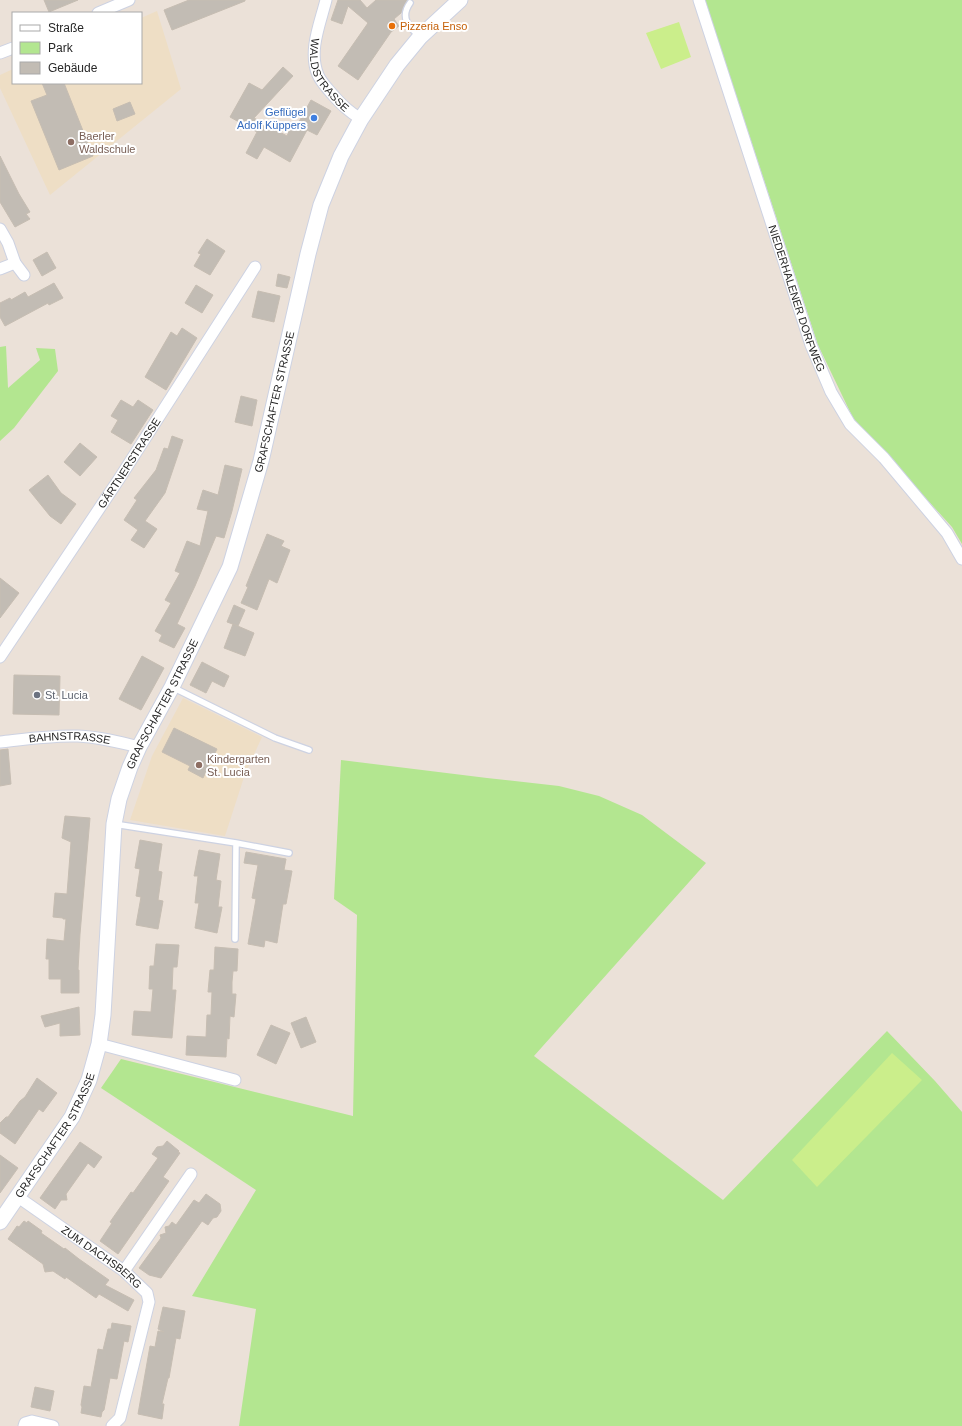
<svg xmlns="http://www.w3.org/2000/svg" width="962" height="1426" viewBox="0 0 962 1426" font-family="Arial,sans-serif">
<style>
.education{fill:#eedec5}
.green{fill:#b3e690}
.pitch{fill:#cbee8b}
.building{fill:#c2bcb4;stroke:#c6bdb2}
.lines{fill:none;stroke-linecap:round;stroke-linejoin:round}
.lane-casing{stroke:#cdd2e2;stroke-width:8}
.street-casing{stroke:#cdd2e2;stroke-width:13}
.secondary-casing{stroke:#cdd2e2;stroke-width:17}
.lane{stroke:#fff;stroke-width:5.5}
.street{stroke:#fff;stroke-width:11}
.secondary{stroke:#fff;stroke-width:15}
.food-dot{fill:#e8710a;stroke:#fff;stroke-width:1.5}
.shop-dot{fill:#3f7fe0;stroke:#fff;stroke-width:1.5}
.education-dot{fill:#8d6e63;stroke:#fff;stroke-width:1.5}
.worship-dot{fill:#6b7280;stroke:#fff;stroke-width:1.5}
.labels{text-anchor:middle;stroke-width:4;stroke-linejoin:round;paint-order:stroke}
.food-label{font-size:11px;fill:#c56008;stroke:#fff;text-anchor:start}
.street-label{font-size:11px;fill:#272727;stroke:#fff}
.shop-label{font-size:11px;fill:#366cbe;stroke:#fff;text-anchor:end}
.education-label{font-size:11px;fill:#785e54;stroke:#fff;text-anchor:start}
.worship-label{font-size:11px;fill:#5b616d;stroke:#fff;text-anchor:start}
</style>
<rect width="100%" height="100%" fill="#ebe1d8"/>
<path class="education" d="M157,11l24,78 -131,106 -50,-107v-13l13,-6v14h128v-65z
M183,698l79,39 -17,37 -20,62 -95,-16 22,-64z"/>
<path class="green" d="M705,0h257v544l-10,-17 -99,-109 -35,-73z
M6,346l2,42 32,-28 -4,-12 19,1 3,22 -44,57 -14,13v-94z
M341,760l146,18 72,8 40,10 43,19 64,48 -172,193 189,144 164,-169 48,50 27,31v314h-723l17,-117 -64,-13 64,-106 -155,-102 20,-29 232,57 4,-201 -23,-16z"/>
<path class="pitch" d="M679,22l12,35 -30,12 -15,-36z
M892,1053l30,27 -105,107 -25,-27z"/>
<path class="building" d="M44,0h34l-29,12z
M189,0h56v1l-73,29 -8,-20z
M338,0h22l7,8 9,-8h31l-6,13 -7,6 5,7 -8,6 -33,48 -20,-14 30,-43 -20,-17 -6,18 -11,-4z
M283,67l10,9 -39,42 33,18 4,-9 4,2 16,-29 20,11 -14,24 -10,-5 -17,32 -26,-15 -7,12 -11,-6 11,-21 -27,-15 19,-34 13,7z
M42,83h22l29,73 -34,14 -28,-69 16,-6z
M130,102l5,12 -18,7 -4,-12z
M0,156l19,38 11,18 -4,2 4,5 -15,8 -15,-25z
M207,239l18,12 -15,24 -16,-9 7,-12 -3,-1z
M47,252l9,16 -14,8 -9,-16z
M278,274l12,3 -3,11 -11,-2z
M54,283l9,15 -14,7 -1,-2 -43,23 -5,-9v-14l10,-5 1,2 14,-8 3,5z
M196,285l17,10 -11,18 -17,-10z
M258,291l22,5 -6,26 -22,-5z
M182,328l15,10 -31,52 -21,-13 26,-45 6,4z
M241,396l16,4 -5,26 -17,-4z
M121,400l12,7 5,-7 15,10 -22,34 -20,-12 7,-12 -7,-4z
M172,436l11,4 -18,53 -20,28 12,8 -13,19 -13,-8 7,-10 -14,-10 13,-20 -3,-2 22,-28 8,-22 4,1z
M80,443l17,14 -17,19 -16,-14z
M225,465l17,4 -10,42 -8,27 -8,-2 -21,50 -18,38 8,4 -11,20 -15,-7 3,-6 -7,-4 16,-28 -6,-3 15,-27 -5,-2 12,-30 13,5 8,-35 -11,-2 6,-19 15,5z
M48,475l13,18 15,11 -15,20 -11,-8 -21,-26z
M267,534l17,7 -3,5 9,4 -13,33 -8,-4 -12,31 -16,-7 7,-16 -2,-1z
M0,578l19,15 -19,25z
M234,605l11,5 -7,16 -11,-4z
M233,624l21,9 -9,23 -21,-8z
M142,656l22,12 -23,42 -22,-11z
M202,662l27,14 -5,11 -12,-6 -6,12 -16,-8z
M14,675l46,1 -1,39 -46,-1z
M174,728l43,21 -14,29 -15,-8 2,-4 -28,-14z
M8,749l3,35 -11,2v-36z
M65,816l25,2 -10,116 -2,36h1v23h-18v-14h-12v-20h-3l1,-20 17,2 2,-22h-3v-1l-10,-1 2,-24 12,1 4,-52 -9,-4z
M140,840l22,4 -4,27 4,1 -4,28 5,1 -5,28 -22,-4 5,-28 -5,-1 4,-27 -5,-1z
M199,850l21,4 -4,26 5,1 -3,26h4l-5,26 -22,-5 4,-25h-4l3,-27h-4z
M246,852l40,7 -2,11 8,1 -6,33h-3l-6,39 -12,-3 -1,7 -16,-3 8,-45 -4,-1 6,-33 -14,-2z
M156,944l23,1 -2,22h-4l-1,23h4l-4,48 -40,-3 2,-24 17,1 2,-23h-4l1,-23h4z
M215,947l23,2 -1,22h-4l-1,11v12h4l-2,23 -4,-1 -1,23 -2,-1 -1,19 -40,-2 1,-19 19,1 1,-22h4l1,-23h-4l2,-22h4z
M79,1007l1,28 -20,1v-13l-15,4 -4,-11z
M306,1017l10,25 -15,6 -10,-25z
M271,1025l19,8 -14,31 -19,-9z
M37,1078l20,15 -14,19 -4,-3 -24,35 -15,-11v-10l6,-6h2l12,-16 5,-4z
M167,1141l12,10 -1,1 2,1 -17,24 6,4 -51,73 -18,-13 12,-18 -2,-1 21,-30 2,1 25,-35 -6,-4 5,-7 6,-1z
M80,1142l22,15 -8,11 -6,-5 -22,31 1,6h-6l-6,9 -15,-11z
M0,1155l18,13 -18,25z
M206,1194l14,10 1,7 -4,6 -4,1 -5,7 -6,-4 -41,57 -12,-3 -10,-7 22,-30 -1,-3 6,-2 -1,-6 4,-1 3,-4 4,3 18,-25 5,3z
M24,1221l3,2 1,-2 14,10 -1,2 23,16 1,-1 14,11 30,21 -4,5 29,15 -6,11 -29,-17 -3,4 -30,-21 -1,2 -12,-8 -8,1 -2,-8 -35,-25 9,-13 2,1z
M163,1307l22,4 -5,28 -4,-1 -7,40h-1l-6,26h2l-2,15 -24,-5 12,-68 5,1 3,-16 6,1 -6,-3z
M112,1323l19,3 -3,16 -4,-1 -7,38 -7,-1 -6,32 -2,2 -1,5 -20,-4 1,-6 -1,-2 3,-19 7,1 7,-38 5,1 5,-21h3z
M35,1387l19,4 -4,20 -19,-4z"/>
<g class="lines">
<g class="lane-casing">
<path id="lane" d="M410,3c-10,14 -2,23 9,33
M172,687l103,51 34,12
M114,824l122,19 53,10
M235,939l1,-96"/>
</g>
<g class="street-casing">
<g id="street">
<path id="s1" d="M326,0c-6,24 -18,51 -8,75 3,7 10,14 15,20 9,10 15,16 28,24"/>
<path id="s2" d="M699,0l112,345 20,47 19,32 34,34 63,75 15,26"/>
<path d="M98,13l31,-13"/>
<path d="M0,53l13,-5"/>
<path d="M0,229l8,14 7,20"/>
<path d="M0,269l15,-6 9,12"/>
<path id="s3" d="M0,657l119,-178 136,-212"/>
<path id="s4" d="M0,742c26,-3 52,-7 78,-6 21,1 41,6 61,11"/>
<path d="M99,1044l136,36"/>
<path id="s5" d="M18,1197l106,74 23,22 2,9 -29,116 -8,8"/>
<path d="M124,1271l67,-97"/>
<path d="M24,1426l1,-3 7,-2 21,5"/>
</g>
</g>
<g class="secondary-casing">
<g id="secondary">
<path id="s6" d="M0,1222l72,-105 17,-37 10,-36 4,-29 11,-191 5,-25 11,-32 9,-20 33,-60 58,-120 31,-106 47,-207 13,-49 20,-49 20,-37 36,-54 23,-28 40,-37"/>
</g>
</g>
<use href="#lane" class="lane"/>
<use href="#street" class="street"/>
<use href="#secondary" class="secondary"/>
</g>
<circle class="food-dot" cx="392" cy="26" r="4"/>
<circle class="shop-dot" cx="314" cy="118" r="4"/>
<g class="education-dot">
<circle cx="71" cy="142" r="4"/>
<circle cx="199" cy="765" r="4"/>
</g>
<circle class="worship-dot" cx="37" cy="695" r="4"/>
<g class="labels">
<g class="food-label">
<text x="400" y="30">Pizzeria Enso</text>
</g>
<g class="street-label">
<text dy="4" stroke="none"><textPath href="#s1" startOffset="81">WALDSTRASSE</textPath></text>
<text dy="4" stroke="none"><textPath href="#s2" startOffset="314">NIEDERHALENER DORFWEG</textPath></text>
<text dy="4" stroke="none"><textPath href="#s6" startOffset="880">GRAFSCHAFTER STRASSE</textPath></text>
<text dy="4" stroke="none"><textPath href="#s3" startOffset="233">GÄRTNERSTRASSE</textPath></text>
<text dy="4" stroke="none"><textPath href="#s6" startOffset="556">GRAFSCHAFTER STRASSE</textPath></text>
<text dy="4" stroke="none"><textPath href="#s4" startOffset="70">BAHNSTRASSE</textPath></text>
<text dy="4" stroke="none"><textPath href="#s6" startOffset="103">GRAFSCHAFTER STRASSE</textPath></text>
<text dy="4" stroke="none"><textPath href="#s5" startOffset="103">ZUM DACHSBERG</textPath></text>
</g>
<g class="shop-label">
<text x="306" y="116">Geflügel<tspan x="306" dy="13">Adolf Küppers</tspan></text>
</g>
<g class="education-label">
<text x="79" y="140">Baerler<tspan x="79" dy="13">Waldschule</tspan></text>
<text x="207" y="763">Kindergarten<tspan x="207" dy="13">St. Lucia</tspan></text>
</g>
<g class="worship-label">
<text x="45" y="699">St. Lucia</text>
</g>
</g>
<rect x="12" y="12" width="130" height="72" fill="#ffffff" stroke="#a9a9a9"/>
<rect x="20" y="25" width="20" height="6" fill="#ffffff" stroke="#a9a9a9"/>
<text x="48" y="32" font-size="12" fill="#272727">Straße</text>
<rect x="20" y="42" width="20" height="12" fill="#b3e690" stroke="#a9a9a9"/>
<text x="48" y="52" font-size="12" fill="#272727">Park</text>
<rect x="20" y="62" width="20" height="12" fill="#c2bcb4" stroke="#a9a9a9"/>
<text x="48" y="72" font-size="12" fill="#272727">Gebäude</text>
</svg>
